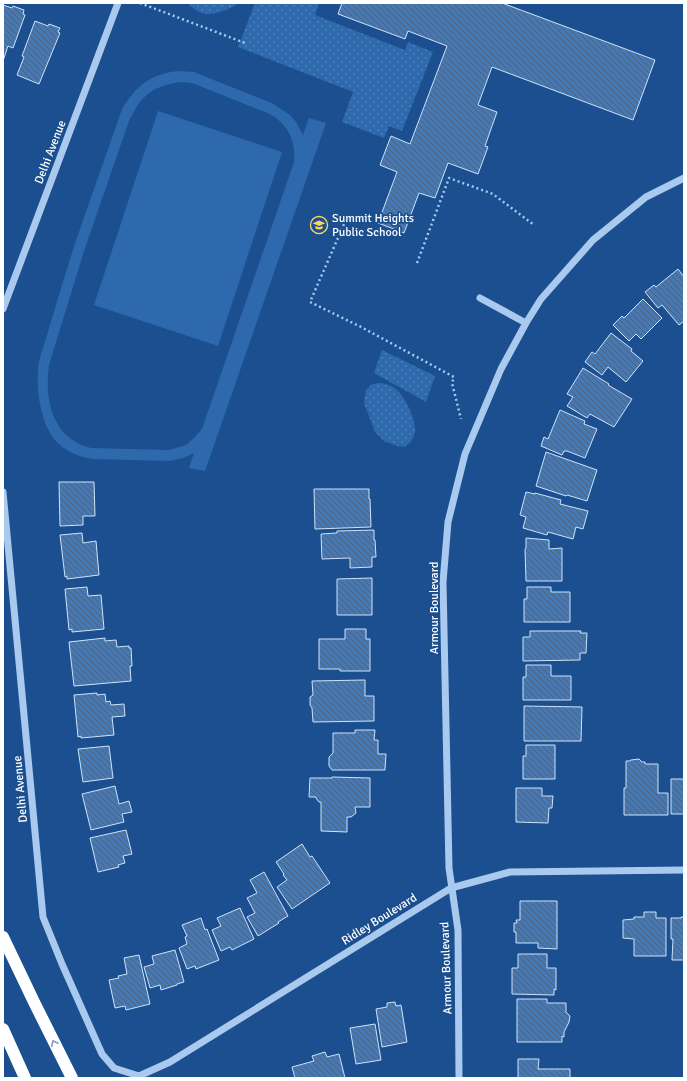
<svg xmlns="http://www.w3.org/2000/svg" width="687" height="1081" viewBox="0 0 687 1081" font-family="Signika,sans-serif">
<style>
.green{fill:#2e69ad;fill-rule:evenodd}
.park{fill:url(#park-dots)}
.building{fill:url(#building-back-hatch);stroke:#cfe3fa}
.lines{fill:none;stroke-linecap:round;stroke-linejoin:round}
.path{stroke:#a9c9ee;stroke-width:2.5;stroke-dasharray:2 3;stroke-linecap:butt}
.minor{stroke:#a9c9ee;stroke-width:7}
.highway{stroke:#fff;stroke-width:12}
.oneway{stroke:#829ec1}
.labels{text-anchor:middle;stroke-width:3.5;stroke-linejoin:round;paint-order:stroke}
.street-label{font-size:12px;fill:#fff;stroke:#1b4f8f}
.poi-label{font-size:12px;fill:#fff;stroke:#1b4f8f;text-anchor:start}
</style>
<defs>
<pattern id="park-dots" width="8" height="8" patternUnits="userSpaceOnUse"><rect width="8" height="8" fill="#2e69ad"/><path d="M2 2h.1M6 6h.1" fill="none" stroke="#4d80b9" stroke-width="1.8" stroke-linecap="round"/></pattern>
<pattern id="building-back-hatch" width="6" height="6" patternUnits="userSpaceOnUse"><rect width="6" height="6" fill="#4478b7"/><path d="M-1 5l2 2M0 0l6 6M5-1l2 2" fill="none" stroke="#486282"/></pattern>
</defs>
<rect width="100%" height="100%" fill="#1b4f8f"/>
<path class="green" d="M178,71l16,1 7,3 71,28 18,12 6,7 7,13 6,-17 17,5 -121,348 -16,-3 5,-15 -11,5 -14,3 -77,-2c-32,-6 -46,-23 -52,-55 -2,-11 -3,-21 -2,-33 0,-10 4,-20 7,-29 4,-15 9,-29 13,-44 7,-22 13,-44 21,-66 14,-41 29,-82 43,-123 14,-23 28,-35 56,-38zM181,82l11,1 78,31c18,11 26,26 24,48l-92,267 -9,10 -7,6 -17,5 -78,-2c-38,-9 -47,-47 -42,-83l36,-117 44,-127c13,-27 24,-35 52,-39z
M158,111l124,41 -64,194 -124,-41z"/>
<path class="park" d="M188,3h51c-6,5 -24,12 -32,11 -7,-1 -15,-5 -19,-11z
M255,3h64l-4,12 90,35 3,-8 25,10 -31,79 -13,-5 -5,12 -42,-16 11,-30 -115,-45z
M382,350l53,26 -9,26 -52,-29z
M381,383c4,1 9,2 12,4 11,6 23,32 22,45 -1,7 -6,12 -11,15l-7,-1 -13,-5 -9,-9 -11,-29 2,-13 6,-6z"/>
<path class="building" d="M342,3h160l153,57 -22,60 -141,-53 -14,38 19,7 -12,34 3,1 -10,27 -30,-11 -13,35 -16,-5 -15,40 -26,-10 19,-51 -17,-7 11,-29 19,8 37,-98 -39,-15 -3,8 -67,-25z
M3,5l9,3 1,-2 11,4 -1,4 2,1 -12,33 -5,-2 -5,15z
M35,21l13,5 1,-2 11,4 -2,4 2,1 -21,51 -22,-9 7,-18 -2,-1z
M678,269l6,8v22l-1,2 1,1v19l-5,4 -17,-20 -4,3 -13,-16 9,-7 2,2z
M643,299l19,19 -21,21 -5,-5 -7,7 -16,-16 9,-9 2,2z
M611,333l21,16 -1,2 12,10 -17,21 -18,-15 -6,8 -17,-13 7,-10 3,2z
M583,368l26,16 -1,1 24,14 -18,28 -24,-13 -3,4 -20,-12 6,-9 -6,-3z
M560,410l25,11 -1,3 13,5 -12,29 -18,-7h-3l-2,4 -21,-9 3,-9 4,2z
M546,452l51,18 -10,31 -20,-6 -1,1 -30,-10z
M59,482h35l1,34h-12v9l-23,1z
M314,489h55v10h1l1,28 -56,2z
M526,492l9,2v-1l26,7 -1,4 28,7 -5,18 -7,-2 -3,12 -25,-7 -1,3 -24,-7 3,-11 -6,-2z
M374,530v10h1l1,17h-4v10l-22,1v-10l-28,1 -1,-25 16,-1v-2z
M82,533l1,10 13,-2 3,34 -32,4v-3l-2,1 -5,-42z
M526,538l23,2v9l13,-1v33h-36l-1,-32 1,-1z
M372,578v37h-35v-36z
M87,587l1,9 13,-1 3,34 -32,3v-3l-3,1 -4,-41z
M527,587h24v5h19v30h-46v-23h3z
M345,629h21v10h4v32h-30v-2h-21v-30h26z
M530,631h51l-1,2h7l-1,20h-6v7l-57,1v-24h7z
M105,638v3l11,-1 1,7 12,-1v2h2l1,18h-2l1,15 -57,5 -5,-44z
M526,665h25v11h20v24h-48v-23h3z
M365,680v16h9v25l-61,1 -1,-14 -2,-3v-8l3,-2 -1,-14z
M97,693v2l8,-1 1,8 4,-1 1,4 13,-1 1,12 -13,1 2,18 -33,3v-2l-3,1 -4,-42z
M524,706l58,1 -1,34h-57z
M355,730h20l-1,10h4v14h8l-1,16h-53l-3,-4v-9l4,-4v-20h22z
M526,745h29v34h-32v-23h3z
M109,746l4,32 -30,4 -5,-33z
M639,759l3,3h3v2h13v29h10v22h-44v-27h2v-27h3l2,-1z
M332,777l38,1v29h-15l1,6 -5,4h-4v15l-26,-1v-29h-2l-3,-4v-1h-7l1,-19h22z
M671,779h13v35h-13z
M115,786l4,18 10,-3 3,11 -10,2 2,8 -33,8 -9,-36z
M516,788h26v8h11l-1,12h-3l-1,15 -32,-1z
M126,830l6,24 -9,2 2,7 -7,2 1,2 -21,5 -8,-34z
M302,844l8,13 2,-1 18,27 -38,26 -15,-22 10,-7 -4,-5 1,-1 -8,-12z
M264,872l24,44 -10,6 1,1 -21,13 -11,-19 8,-4 -8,-15 10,-5 -7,-13z
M520,901h37v48l-19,-1v-5h-22v-11h-2v-9h3l-1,-3h4z
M240,908l14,31 -22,11 -2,-3 -9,4 -9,-21 9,-4 -4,-8z
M644,912h12v6h10v38h-32v-17l-11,-1v-18l11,-1v-2h10z
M681,917h3v43h-12l1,-21h-2v-21h10z
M201,918l4,12 2,-1 12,31 -23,9 -1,-3 -8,3 -8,-21 8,-4 -2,-7 2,-1 -5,-11z
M175,950l9,32 -7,2v1l-16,5 -1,-5 -10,3 -6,-21 10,-3 -2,-8z
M518,954h29v14h9v22l-2,-1v6l-42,-1v-26h6z
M139,955l11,49 -24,6 -1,-4 -10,2 -6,-28 10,-2 -1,-2 9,-2 -3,-16z
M517,999h30v4h19v9l4,4 -1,6 -5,10v5l-2,-1v6h-45z
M395,1002l1,4 5,-1 6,37 -25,5 -6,-38 11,-2v-4z
M375,1024l6,36 -25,4 -6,-36z
M325,1052l2,5 12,-3 6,24h-50l-3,-11 22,-6 -2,-5z
M518,1059h21l-1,10h32v9h-52z"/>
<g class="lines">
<path class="path" d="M140,3l105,40
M348,215l-38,87 51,25 93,50 -2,6 9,36
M417,263l32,-85 44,16 41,31"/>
<path class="minor" d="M480,298l46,25
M3,309l115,-306
M3,492l40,425 19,47 40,90 12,14 25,8 31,-14 281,-174 59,-16 174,-2
M459,1078l-1,-148 -9,-62 -6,-286 5,-60 17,-68 36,-85 25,-46 15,-24 52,-59 53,-43 38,-19"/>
<path class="highway" d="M3,937l31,65 38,76
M3,1029l22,49"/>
</g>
<defs><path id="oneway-chevron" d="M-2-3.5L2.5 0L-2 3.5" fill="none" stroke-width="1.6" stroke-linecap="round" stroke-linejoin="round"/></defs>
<use class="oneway" href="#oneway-chevron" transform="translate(54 1043) rotate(-117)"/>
<defs>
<g id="school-ring" transform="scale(0.9)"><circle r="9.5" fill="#1b4f8f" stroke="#ffd166" stroke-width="1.5"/><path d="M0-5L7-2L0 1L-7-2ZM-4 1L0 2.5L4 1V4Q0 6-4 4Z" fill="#ffd166"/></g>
</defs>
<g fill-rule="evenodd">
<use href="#school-ring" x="319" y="225"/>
</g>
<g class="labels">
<g class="street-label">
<text transform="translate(50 152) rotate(-69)" y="4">Delhi Avenue</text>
<text transform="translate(434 608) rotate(-90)" y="4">Armour Boulevard</text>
<text transform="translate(20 789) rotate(-95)" y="4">Delhi Avenue</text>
<text transform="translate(379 919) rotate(-32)" y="4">Ridley Boulevard</text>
<text transform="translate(446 968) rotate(-92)" y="4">Armour Boulevard</text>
</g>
<g class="poi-label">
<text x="332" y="222">Summit Heights<tspan x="332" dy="14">Public School</tspan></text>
</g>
</g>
<rect width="687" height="1081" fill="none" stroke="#ffffff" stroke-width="8"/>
</svg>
